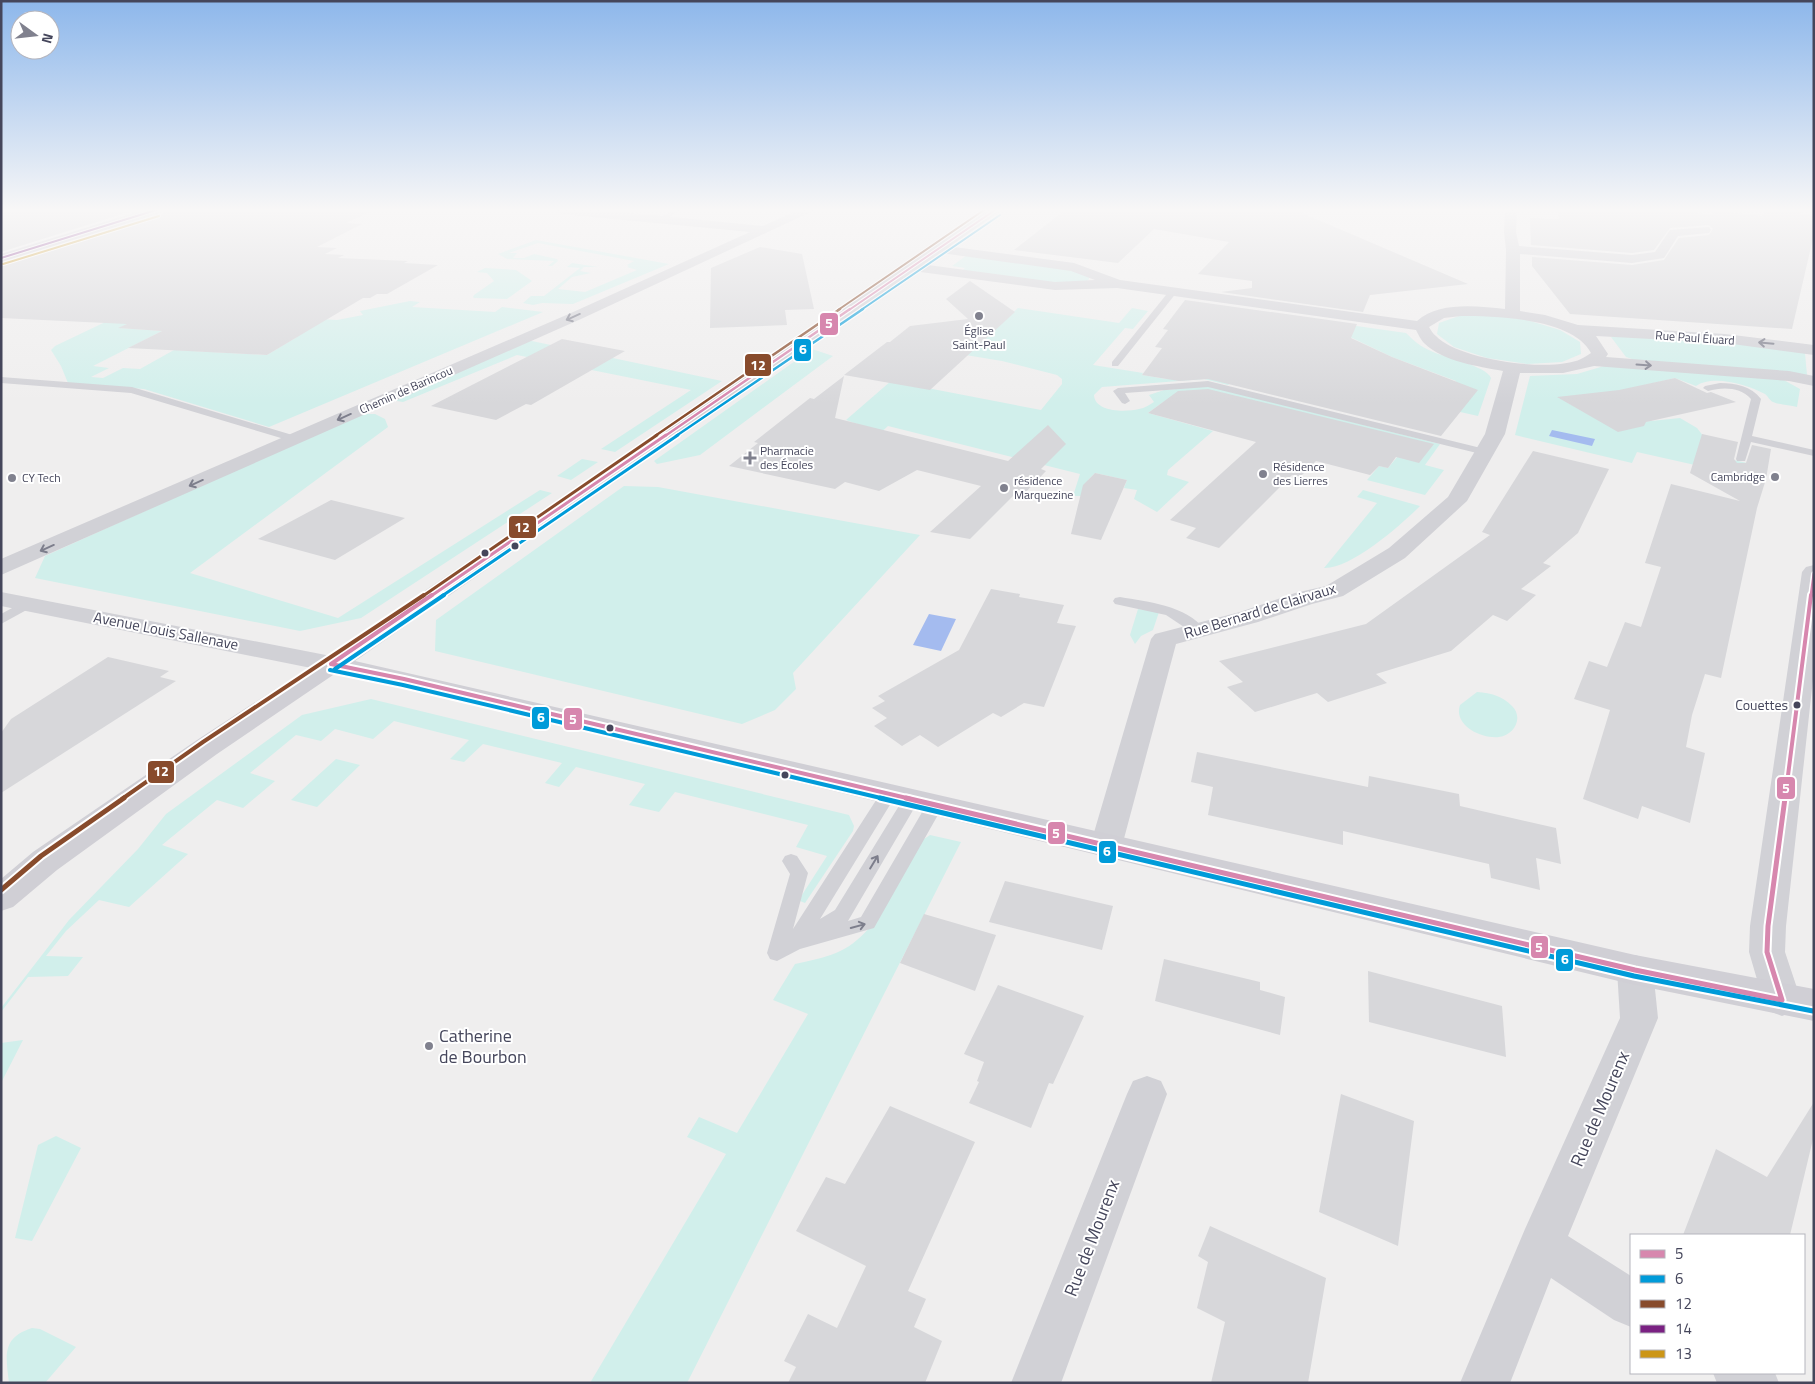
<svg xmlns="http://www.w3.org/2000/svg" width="1815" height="1384" viewBox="0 0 1815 1384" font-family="'Titillium Web',sans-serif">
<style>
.green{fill:#d1efeb}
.water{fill:#a4bbef}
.building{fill:#d7d7da}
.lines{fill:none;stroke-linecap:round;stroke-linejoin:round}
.lane{fill:#d1d1d6;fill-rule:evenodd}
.street{fill:#d1d1d6;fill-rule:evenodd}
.secondary{fill:#d0cfd5;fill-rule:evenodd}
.bus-1-far4-casing{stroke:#fff;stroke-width:4}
.bus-1-far3-casing{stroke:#fff;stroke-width:5}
.bus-1-far2-casing{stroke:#fff;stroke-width:6}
.bus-1-far1-casing{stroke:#fff;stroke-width:8}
.bus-1-casing{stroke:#fff;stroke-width:9}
.bus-2-far4-casing{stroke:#fff;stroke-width:4}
.bus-2-far3-casing{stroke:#fff;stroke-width:5}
.bus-2-far2-casing{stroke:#fff;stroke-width:6}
.bus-2-far1-casing{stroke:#fff;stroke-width:8}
.bus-2-casing{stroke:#fff;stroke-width:9}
.bus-3-far4-casing{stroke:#fff;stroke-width:4}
.bus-3-far3-casing{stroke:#fff;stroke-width:5}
.bus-3-far2-casing{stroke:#fff;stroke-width:6}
.bus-3-far1-casing{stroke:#fff;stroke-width:8}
.bus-3-casing{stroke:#fff;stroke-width:9}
.bus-4-casing{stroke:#fff;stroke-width:4}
.bus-5-casing{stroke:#fff;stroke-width:4}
.bus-1-far4{stroke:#d787ae;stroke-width:2}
.bus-1-far3{stroke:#d787ae;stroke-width:2.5}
.bus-1-far2{stroke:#d787ae;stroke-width:3}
.bus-1-far1{stroke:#d787ae;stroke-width:4}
.bus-1{stroke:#d787ae;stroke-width:5}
.bus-2-far4{stroke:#009bd9;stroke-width:2}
.bus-2-far3{stroke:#009bd9;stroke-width:2.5}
.bus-2-far2{stroke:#009bd9;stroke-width:3}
.bus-2-far1{stroke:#009bd9;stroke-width:4}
.bus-2{stroke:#009bd9;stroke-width:5}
.bus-3-far4{stroke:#884b2c;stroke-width:2}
.bus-3-far3{stroke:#884b2c;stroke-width:2.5}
.bus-3-far2{stroke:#884b2c;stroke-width:3}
.bus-3-far1{stroke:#884b2c;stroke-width:4}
.bus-3{stroke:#884b2c;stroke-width:5}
.bus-4{stroke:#7a2182;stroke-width:2}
.bus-5{stroke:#cc9617;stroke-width:2}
.oneway{stroke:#7d7e8c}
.poi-dot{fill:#80818e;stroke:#fff;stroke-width:2}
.bus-dot{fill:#45465b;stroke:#fff;stroke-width:2}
.labels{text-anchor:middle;stroke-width:4;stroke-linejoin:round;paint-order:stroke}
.far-poi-label{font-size:12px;fill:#45465b;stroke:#fff;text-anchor:start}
.far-street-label{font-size:12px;fill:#45465b;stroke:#fff}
.bus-label{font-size:14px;fill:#45465b;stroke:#fff;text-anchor:end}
.street-label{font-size:15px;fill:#45465b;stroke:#fff}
.near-poi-label{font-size:18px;fill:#45465b;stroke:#fff;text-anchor:start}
.near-street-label{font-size:18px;fill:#45465b;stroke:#fff}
.line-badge{stroke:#fff;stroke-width:2}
.badge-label{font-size:14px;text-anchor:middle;font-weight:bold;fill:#fff}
</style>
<rect width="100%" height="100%" fill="#efeeee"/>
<path class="green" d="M536,240l133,24 -96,40 -31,-1 -9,2 -10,-2 8,-7h13l36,-28 -13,-1 5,-4 26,4h-14l-4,4 11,2 -19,4 -14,12 27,3 52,-22 -10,-3 2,-1 -2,-1 7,-4 -96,-18 -29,10h8l-4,5h11l10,-4 23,5 1,2 -6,5h-4l6,-5 -47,-2 -9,-5z
M967,255l101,14 21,8v2l-3,3 -15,3 -110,-13 4,-4 -13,-2z
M485,268l31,2 16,11 -25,18 -33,-1 -1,-1 1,-2 20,-14 -7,-8 -10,-1z
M410,301l10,1 -8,5 83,5 7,-5 41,5 -274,115 -125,-38 -76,-6 -7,-17 -10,-16 4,-4 88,-42 -12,18 -11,6 42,3 -69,35 16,2 -18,9 12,1 20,-10 17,1 34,-19 93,5 30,-18 -13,-20 53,3 26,-5 -3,-4z
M1018,308l101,15 13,-15 16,3 -15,18 -8,-1 -32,37 50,8 -1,2 24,4 127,-62 113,16c7,7 15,14 25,18 12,6 56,15 60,27l-13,38 -31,-7 9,-28 -64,-24 -46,-22 -89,27 -29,23 -24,-6 -102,8 -8,8c1,18 33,17 45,14 6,-1 10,-4 15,-7l-5,-7 15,-5 44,-4 232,58 -15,21 19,5 -19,25 -58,-15 12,-14 9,2 10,-12 -216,-55 -19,1 -15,11 65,18 -45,39 -1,5 22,7 -32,30 -23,-13 3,-9 -13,-2 3,-8 -32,-7 -7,7v16h-15l7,-22 -192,-48 -47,43 19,-44 -14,-5 45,-39 150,29 21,-26v-5l-5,-4 -55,-14 -79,-13 84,-30z
M1490,315l37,5 33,10 20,12 1,12 -19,8 -35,2 -40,-6 -33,-11 -17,-13 2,-11 20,-7z
M1623,335l165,13 17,5 2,22 -166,-13 -15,-5 -15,-20z
M527,340l195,41 -107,71 -14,-3 90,-59 -174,-35 -114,47 -12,-2z
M812,349l21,7 -133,99 -43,9 -3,-3z
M1604,366l178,13 18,10 -3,18c-7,-2 -17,-2 -24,-5 -3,-1 -5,-6 -8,-8 -17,-9 -52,-20 -69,-8l-21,-8 -107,25 16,9 48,11 48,-5 17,10 7,9 -2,16 54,12 -3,13 -116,-26 -5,11 -117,-28 15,-59 47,-2z
M360,414h15l10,5 3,8 -198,146 148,45 202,-128 12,3 -191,125 -61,13 -265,-53 10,-22z
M582,459l16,3 -27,18 -14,-4z
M624,486l34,1 262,48 -127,138 3,16 -21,21 -33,14 -307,-73 1,-31z
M1363,490l57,16c-19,19 -69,63 -96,62l53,-65 -20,-6z
M1138,609l21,3 -6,18 -12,6 -6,8 -5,-9z
M1477,692c15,1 25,4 35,14 12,12 2,29 -13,31 -18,2 -46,-12 -39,-32z
M371,699l478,116 5,11 -1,5 -48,72 -5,-2v-3l27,-42 -31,-9 12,-22 -133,-33 -16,20 -30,-7 16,-21 -69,-17 -17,20 -14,-4 17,-20 -79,-19 -19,18 -14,-3 19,-19 -75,-19 -21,18 -38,-10 -14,12 -25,-6 -46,38 25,8 -32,27 -26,-8 -55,45 26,9 -59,53 -30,-7 -33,31 -20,25 37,1 -15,19 -40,1 -27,35v-4l68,-88 69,-71 28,-35 136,-99z
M336,759l24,6 -43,42 -26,-7z
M930,835l31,7 -274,541h-97l136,-229 -39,-17 12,-20 38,16 71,-119 -35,-14 22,-36c32,-7 52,-10 75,-37l51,-86z
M23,1040l-22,43v-40z
M56,1136l25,12 -49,93 -17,-3 23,-93z
M32,1328l8,1 36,18 -31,36h-36c-3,-27 -8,-45 23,-55z"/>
<path class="water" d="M1552,430l43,9 -3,7 -43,-10z
M929,614l27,5 -15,32 -28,-6z"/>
<path class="building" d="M1,210h134l-134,42z
M165,210h209l-28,13 16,1 -45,23 20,1 -12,6 19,1 -6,3 70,3 -4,2 34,2 -51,29h-10l-7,4h-7l-96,57 -139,-7 34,-17 -44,-3 9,-4 -126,-6v-54l161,-49z
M1065,210h230l173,74 -98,11 -7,17 -142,-20 31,-4v-7l-54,-7 31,-32 -75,-13 -36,34 -104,-13z
M1557,210h121l34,5 1,-5 49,6 4,-6h36l-2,4 14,2v18l-22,95 -222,-15 -38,-48v-9l100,8 32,-5 15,-22 30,-3 4,-6 -4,-4 -39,3 -16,22 -22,3 -101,-8 -1,-27 29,1z
M760,247l42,7 12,55 -29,1 2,15 -77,3 1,-60z
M970,281l45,31 -85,78 -86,-15 43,-33h3l20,-16 58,-7 -22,-20z
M1185,300l172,24 -6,14 41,19 86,33 -37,46 -233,-57 -29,2 -37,-6 20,-27 -7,-1 13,-17 -5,-1z
M562,339l63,12 -94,54 -5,-1 -30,16 -65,-14z
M844,376l-9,42 173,43 40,-36 18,19 -25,25 5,2 -24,25 -7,-2 -45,45 -40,-7 51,-46 -64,-16 -38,21 -34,-9 -10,7 -106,-23 29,-23 -4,-1 56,-44 4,1z
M1675,378l32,15 4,-1 25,10 -90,20 -2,4 -26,6 -61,-35 62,-7z
M1208,389l226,55 -15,19 -23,-6 -8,11 -9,-2 -9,9 -54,-14 -16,16 -8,-2 -73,73 -33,-10 10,-10 -26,-8 86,-78 -108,-29 30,-22z
M1702,434l36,8 -4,17 3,4h9l6,-18 19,4 -5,30 -9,29 -36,170 -16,-4 -13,41 -6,32 19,6 -15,70 -48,-17 -4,13 -55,-20 27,-89 -36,-11 15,-38 18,6 18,-45 16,5 20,-60 -16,-4 26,-79 69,17 -50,-28z
M1533,451l76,18 -31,64 -35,30 8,3 -30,23 15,6 -29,26 -14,-6 -42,36 -75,23 11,9 -59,19 -11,-9 -62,19 -28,-25 16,-5 -24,-21 147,-37 124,-89 -8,-3z
M1095,473l32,7 -26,60 -30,-6 12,-49z
M331,500l74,18 -70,42 -77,-21z
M991,589l29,5 -1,3 45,8 -7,18 19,3 -32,81 -20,-4 -23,14 -8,-4 -55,34 -18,-12 -18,11 -28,-20 13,-8 -15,-10 13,-7 -7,-5 81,-46z
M108,657l61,14 -9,6 16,4 -175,112v-60l10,-14z
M1197,752l171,35 1,-11 90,18 1,12 96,22 5,36 -25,-6 4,32 -49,-12 -2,-14 -146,-33v14l-135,-30 5,-28 -22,-5z
M1005,881l108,25 -11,44 -113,-28z
M924,914l72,21 -21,56 -75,-28z
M1164,959l96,23v8l25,7 -5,38 -125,-34z
M1368,971l134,35 4,51 -137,-35z
M998,985l86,31 -31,68 -4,-1 -18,45 -62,-25 10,-21 -2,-1 7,-19 -20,-8z
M1341,1094l73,27 -16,125 -79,-34z
M1814,1102v33l-24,100h-107l33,-86 51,28z
M890,1106l85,36 -67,149 18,8 -12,28 28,14 -17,42h-137l8,-16 -12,-6 24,-47 29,14 29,-62 -70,-35 30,-54 19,7z
M1210,1226l116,52 -18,105h-97l14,-61 -28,-14 11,-46 -10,-6z"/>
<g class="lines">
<path class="lane" d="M673,210h8l-19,11 -5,-1z
M1170,290l7,2 -59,74h-6v-4z
M1,377l131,10 167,50 1,2 -5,3 -4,-1 -160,-48 -130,-10z
M1208,381l281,69 1,2 -5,3 -277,-68 -83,6 5,8 -5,3 -3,-1 -9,-12 5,-3z
M1720,383c16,0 31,3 41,16l-9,37 62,14v6l-63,-14 -6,19h-8l-1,-2 15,-60c-11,-12 -28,-12 -43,-8l-5,-3 2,-2z
M1120,597c28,5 66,8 85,33l-7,4 -5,-1 -27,-18 -51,-11 -2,-3 2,-3z
M27,600l7,4 -2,3 -31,17v-10z
M888,789l6,2 2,4 -76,124 15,-9 70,-114 6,-2 6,2 2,4 -71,121 13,-4 67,-115 6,-2 6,2 3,4 -69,122 -74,21 -23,12 -7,-2 -3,-6 23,-79 -8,-13 3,-5 6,-2 6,2 11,17 -15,56 89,-138z"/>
<path class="street" d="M555,210h46l162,16 35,-16h17l-234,109 -580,256v-16l570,-246 179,-81 -189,-18z
M1505,210h12l-1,22 3,14 113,9 23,-3 15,-22 39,-3 2,3 -2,3 -31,3 -14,22 -32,5 -112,-9v57l25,4 33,10 147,9 89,11v10l-89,-12 -129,-7 12,18 -2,3 183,14 25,5v10l-25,-5 -195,-15 -31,7h-43l-15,61 -38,67 -62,57 -62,38 -31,8 -54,18 -82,22 -54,202 -5,8 -11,4 -11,-4 -5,-8 61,-207 4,-5 85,-22 55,-19 31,-7 63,-38 59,-51 37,-63 18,-63c-26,-5 -59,-9 -79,-28 -3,-3 -6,-9 -8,-13l-299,-42 -62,2 -142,-19 -7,-4 7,-4 142,19 40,-2 -24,-9 -137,-19 -2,-3 7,-4 135,18 46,17 297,41c22,-20 61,-15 88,-12l1,-59 -2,-18zM1461,316c35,0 112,2 130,37 -3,2 -6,4 -10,6 -29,14 -123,1 -145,-23 -3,-2 -5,-6 -7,-9l15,-9z
M1814,565v105l-28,256 -1,26 16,48 -6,11 -13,5 -13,-5 -6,-11 -14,-48 1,-26 52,-354 4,-5z
M1,592l330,64 9,2 4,6 -4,6 -9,2 -330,-66z
M1635,955l13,4 5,11 5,48 -90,218 63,40v51l-17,-7 -63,-42 -41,105h-50l65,-154 95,-211 -3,-48 5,-11z
M1147,1076l14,5 6,13 -106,289h-50l116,-289 6,-13z
M1713,1373h62l4,10h-62z"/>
<path class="secondary" d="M143,210h20l-2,3 -160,49v-8z
M988,210h14l-647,451 1280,294 179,34v32l-179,-36 -1231,-298 -68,-14 -119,81 -160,116 -44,37 -12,4v-32l32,-27 164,-112 186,-121z"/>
<g class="bus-1-far4-casing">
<path id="bus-1-far4" d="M849,310l146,-100"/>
</g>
<g class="bus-1-far3-casing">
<path id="bus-1-far3" d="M665,436l185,-127"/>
</g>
<g class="bus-1-far2-casing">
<path id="bus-1-far2" d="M431,596l235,-161
M1811,596l3,-22"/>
</g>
<g class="bus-1-far1-casing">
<path id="bus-1-far1" d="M331,664l73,15 507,120
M331,664l101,-69
M1785,799l26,-204"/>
</g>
<g class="bus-1-casing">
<path id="bus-1" d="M906,798l729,172 147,30
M1782,1000l-15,-48 1,-26 17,-128"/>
</g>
<g class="bus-2-far4-casing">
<path id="bus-2-far4" d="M861,310l139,-95"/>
</g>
<g class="bus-2-far3-casing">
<path id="bus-2-far3" d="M676,436l187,-127"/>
</g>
<g class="bus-2-far2-casing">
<path id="bus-2-far2" d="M442,596l236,-161"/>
</g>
<g class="bus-2-far1-casing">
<path id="bus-2-far1" d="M335,669l109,-74
M330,670l73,15 482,114"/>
</g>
<g class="bus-2-casing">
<path id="bus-2" d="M880,798l754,178 179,35"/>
</g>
<g class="bus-3-far4-casing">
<path id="bus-3-far4" d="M838,310l146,-100"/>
</g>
<g class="bus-3-far3-casing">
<path id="bus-3-far3" d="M655,436l185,-127"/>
</g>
<g class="bus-3-far2-casing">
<path id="bus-3-far2" d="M423,596l234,-161"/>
</g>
<g class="bus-3-far1-casing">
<path id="bus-3-far1" d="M122,799l81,-57 221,-147"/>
</g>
<g class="bus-3-casing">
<path id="bus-3" d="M1,890l40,-34 83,-58"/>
</g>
<g class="bus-4-casing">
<path id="bus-4" d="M1,258l155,-48"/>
</g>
<g class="bus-5-casing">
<path id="bus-5" d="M3,264l156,-48"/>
</g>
<use href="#bus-1-far4" class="bus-1-far4"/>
<use href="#bus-1-far3" class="bus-1-far3"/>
<use href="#bus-1-far2" class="bus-1-far2"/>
<use href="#bus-1-far1" class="bus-1-far1"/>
<use href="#bus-1" class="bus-1"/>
<use href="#bus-2-far4" class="bus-2-far4"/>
<use href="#bus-2-far3" class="bus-2-far3"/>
<use href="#bus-2-far2" class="bus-2-far2"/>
<use href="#bus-2-far1" class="bus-2-far1"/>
<use href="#bus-2" class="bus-2"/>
<use href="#bus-3-far4" class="bus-3-far4"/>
<use href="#bus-3-far3" class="bus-3-far3"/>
<use href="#bus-3-far2" class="bus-3-far2"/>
<use href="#bus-3-far1" class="bus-3-far1"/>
<use href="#bus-3" class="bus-3"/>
<use href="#bus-4" class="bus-4"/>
<use href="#bus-5" class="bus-5"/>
</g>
<defs><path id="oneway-shaft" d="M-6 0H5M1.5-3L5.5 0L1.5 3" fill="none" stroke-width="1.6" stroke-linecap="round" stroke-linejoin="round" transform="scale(1.25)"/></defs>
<g class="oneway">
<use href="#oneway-shaft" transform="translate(573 317) rotate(156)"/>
<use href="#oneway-shaft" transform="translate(1766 343) rotate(-175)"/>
<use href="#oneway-shaft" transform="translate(1644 365) rotate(4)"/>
<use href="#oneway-shaft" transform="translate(344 417) rotate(156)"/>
<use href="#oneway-shaft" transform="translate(196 483) rotate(156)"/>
<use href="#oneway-shaft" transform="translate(47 548) rotate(156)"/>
<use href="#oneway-shaft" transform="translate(874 862) rotate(-59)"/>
<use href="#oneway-shaft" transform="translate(858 926) rotate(-15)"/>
</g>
<linearGradient id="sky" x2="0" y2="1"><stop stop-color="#8db7eb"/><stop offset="0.52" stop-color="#f8f7f7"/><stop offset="1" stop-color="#f8f7f7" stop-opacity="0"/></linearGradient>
<rect width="1815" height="404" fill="url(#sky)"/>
<g class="poi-dot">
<circle cx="979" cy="316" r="5"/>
<path d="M747.5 450.5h5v5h5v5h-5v5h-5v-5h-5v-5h5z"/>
<circle cx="1263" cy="474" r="5"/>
<circle cx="1775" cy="477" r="5"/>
<circle cx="12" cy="478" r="5"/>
<circle cx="1004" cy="488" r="5"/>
<circle cx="429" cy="1046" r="5"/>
</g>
<g class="bus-dot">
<circle cx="515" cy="546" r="4.5"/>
<circle cx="485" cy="553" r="4.5"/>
<circle cx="1797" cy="705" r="4.5"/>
<circle cx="610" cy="728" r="4.5"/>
<circle cx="785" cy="775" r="4.5"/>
</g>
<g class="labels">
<g class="far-poi-label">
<text x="979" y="335" text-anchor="middle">Église<tspan x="979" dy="14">Saint-Paul</tspan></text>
<text x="760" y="455">Pharmacie<tspan x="760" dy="14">des Écoles</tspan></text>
<text x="1273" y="471">Résidence<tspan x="1273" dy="14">des Lierres</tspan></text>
<text x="1765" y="481" text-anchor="end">Cambridge</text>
<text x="22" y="482">CY Tech</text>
<text x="1014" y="485">résidence<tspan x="1014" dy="14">Marquezine</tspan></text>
</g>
<g class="far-street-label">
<text transform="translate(1695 338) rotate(4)" y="4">Rue Paul Éluard</text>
<text transform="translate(406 390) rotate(-24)" y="4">Chemin de Barincou</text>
</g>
<g class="bus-label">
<text x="1788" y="710">Couettes</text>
</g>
<g class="street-label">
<text transform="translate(1260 611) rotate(-17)" y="5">Rue Bernard de Clairvaux</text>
<text transform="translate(166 631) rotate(11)" y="5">Avenue Louis Sallenave</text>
</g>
<g class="near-poi-label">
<text x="439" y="1042">Catherine<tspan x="439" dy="21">de Bourbon</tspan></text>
</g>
<g class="near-street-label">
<text transform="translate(1600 1109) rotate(-67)" y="6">Rue de Mourenx</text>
<text transform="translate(1092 1238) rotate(-69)" y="6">Rue de Mourenx</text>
</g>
</g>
<g class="line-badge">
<rect x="819" y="312" width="20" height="24" rx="5" fill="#d787ae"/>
<rect x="793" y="338" width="19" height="24" rx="5" fill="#009bd9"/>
<rect x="744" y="353" width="28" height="24" rx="5" fill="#884b2c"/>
<rect x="508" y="515" width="29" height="24" rx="5" fill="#884b2c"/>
<rect x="531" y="706" width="19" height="24" rx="5" fill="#009bd9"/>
<rect x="563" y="707" width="20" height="24" rx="5" fill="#d787ae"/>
<rect x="147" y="760" width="28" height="24" rx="5" fill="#884b2c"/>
<rect x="1776" y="776" width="20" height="24" rx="5" fill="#d787ae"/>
<rect x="1047" y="821" width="19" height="24" rx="5" fill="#d787ae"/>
<rect x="1098" y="840" width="19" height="24" rx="5" fill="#009bd9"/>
<rect x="1530" y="935" width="19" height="24" rx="5" fill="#d787ae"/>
<rect x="1555" y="948" width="19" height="24" rx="5" fill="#009bd9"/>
</g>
<g class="badge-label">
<text x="829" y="328">5</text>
<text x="803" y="354">6</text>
<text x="758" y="370">12</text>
<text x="522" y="532">12</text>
<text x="541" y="722">6</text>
<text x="573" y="724">5</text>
<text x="161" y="776">12</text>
<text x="1786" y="793">5</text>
<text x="1056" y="838">5</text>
<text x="1107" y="856">6</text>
<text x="1539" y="952">5</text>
<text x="1565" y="964">6</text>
</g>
<rect width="1815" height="1384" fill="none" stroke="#45465b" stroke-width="5"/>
<rect x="1630" y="1234" width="175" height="140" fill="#ffffff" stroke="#b5b5bd"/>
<rect x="1640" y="1250" width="25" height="8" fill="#d787ae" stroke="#b5b5bd"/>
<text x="1675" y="1259" font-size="15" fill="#45465b">5</text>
<rect x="1640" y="1275" width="25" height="8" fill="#009bd9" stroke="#b5b5bd"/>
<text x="1675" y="1284" font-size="15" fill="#45465b">6</text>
<rect x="1640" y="1300" width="25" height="8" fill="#884b2c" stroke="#b5b5bd"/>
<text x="1675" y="1309" font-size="15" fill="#45465b">12</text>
<rect x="1640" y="1325" width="25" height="8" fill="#7a2182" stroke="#b5b5bd"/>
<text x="1675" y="1334" font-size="15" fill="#45465b">14</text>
<rect x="1640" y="1350" width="25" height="8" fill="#cc9617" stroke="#b5b5bd"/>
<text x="1675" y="1359" font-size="15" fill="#45465b">13</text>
<g transform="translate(35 35) rotate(105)"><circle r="24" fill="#ffffff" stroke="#b5b5bd"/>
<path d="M0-4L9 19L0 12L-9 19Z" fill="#80818e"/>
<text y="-8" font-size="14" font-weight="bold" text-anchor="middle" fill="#45465b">N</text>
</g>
</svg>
